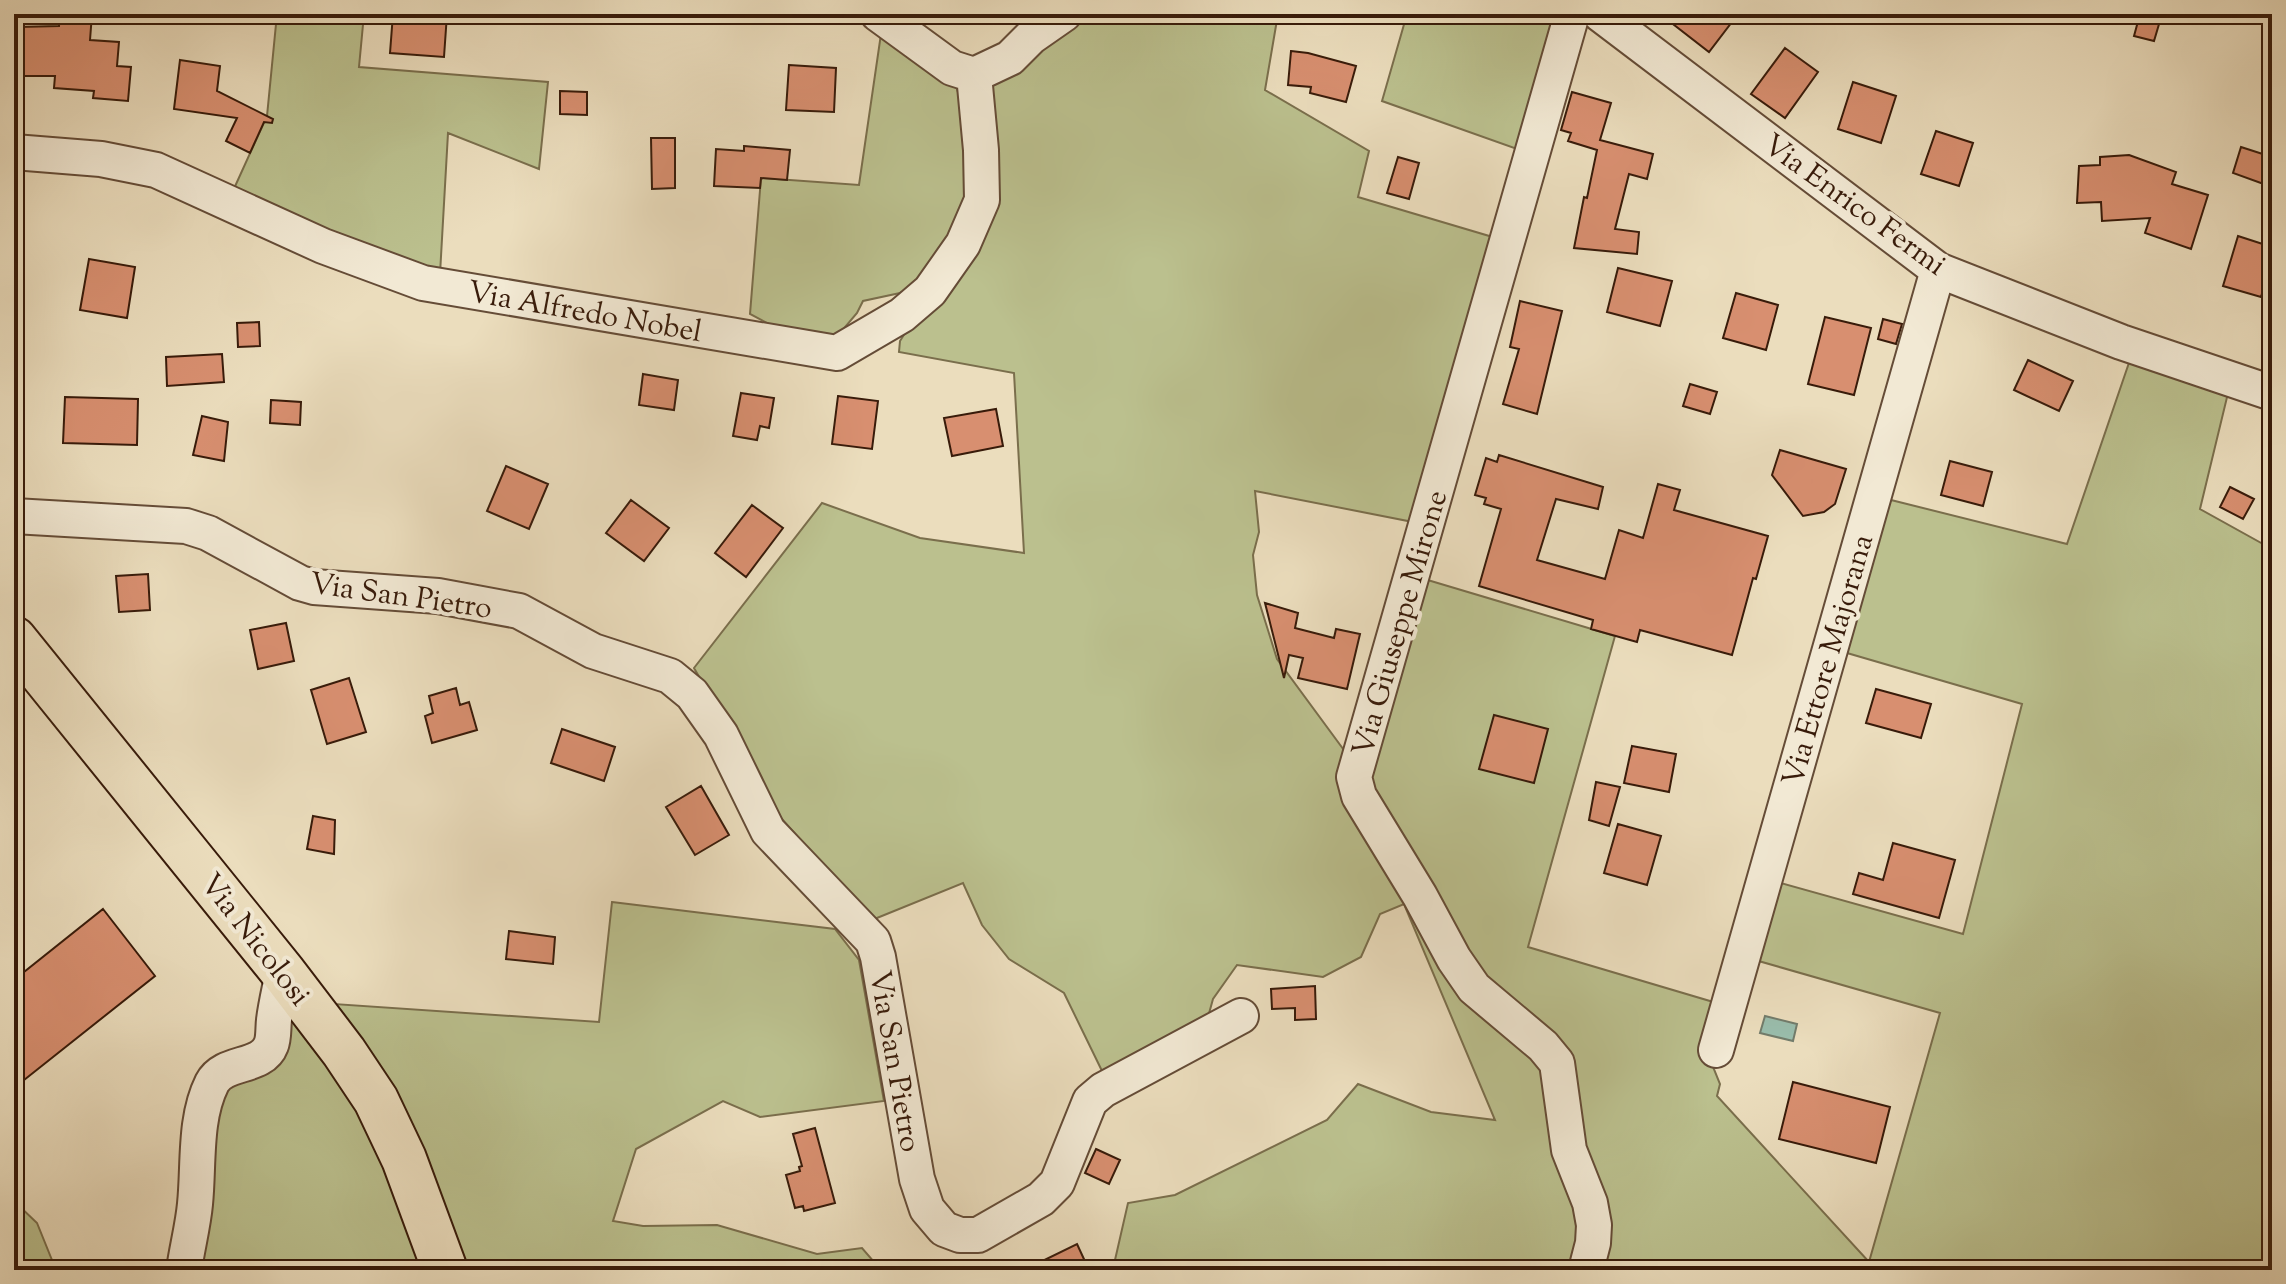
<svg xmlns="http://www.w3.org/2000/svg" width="2286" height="1284" viewBox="0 0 2286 1284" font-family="'Sorts Mill Goudy',serif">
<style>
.grass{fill:#bbc08e;stroke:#7a6e4c;stroke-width:2}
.water{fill:#99bdac;stroke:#727c6b;stroke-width:2}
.building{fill:#d88f70;stroke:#381b0a;stroke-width:2}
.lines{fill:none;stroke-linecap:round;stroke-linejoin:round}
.minor-casing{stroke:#654c37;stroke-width:38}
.major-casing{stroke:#381b0a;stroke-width:48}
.minor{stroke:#f2e9d4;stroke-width:34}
.major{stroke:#ebddbd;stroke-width:44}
.labels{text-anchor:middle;stroke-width:8;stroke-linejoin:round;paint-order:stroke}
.street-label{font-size:30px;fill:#381b0a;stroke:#f2e9d4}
</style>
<rect width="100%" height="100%" fill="#ebddbd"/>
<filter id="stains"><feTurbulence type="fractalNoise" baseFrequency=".0025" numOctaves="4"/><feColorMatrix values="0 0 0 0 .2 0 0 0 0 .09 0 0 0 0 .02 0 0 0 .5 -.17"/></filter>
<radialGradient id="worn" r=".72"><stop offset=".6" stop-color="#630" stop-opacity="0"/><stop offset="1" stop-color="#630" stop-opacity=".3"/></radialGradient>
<path class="grass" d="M277,14h87l-5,53 189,15 -9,87 -91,-36 -8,141 -208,-81 35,-77z
M1084,14h194l-13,76 104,61 -11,46 138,41 -83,284 -158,-31 4,41 -6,23 4,40 20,64 72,98 -2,19 190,273 44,144 -4,77h-466l4,-10 13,-57 47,-8 152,-75 31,-36 73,28 64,8 -91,-216 -24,10 -19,43 -38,20 -86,-12 -24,34 -5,18 -104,58 -40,-82 -55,-34 -27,-34 -19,-42 -91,37 -91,-102 -87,-150 128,-165 98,35 104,15 -10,-180 -115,-21 1,-11 15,-24 35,-39 41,-194 69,-54z
M1407,14h147l-37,135 -135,-48z
M882,27l68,50 7,12 8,27 4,92 -52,78 -17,7 -37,8 -6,12 -16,19 -15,7 -46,-9 -30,-16 11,-136 98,7z
M2132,354l97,35 -29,120 72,40v721h-680l-29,-210 -84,-78 -116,-197 58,-207 194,58 -87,311 192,57 -15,43 15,37 -3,12 152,166 71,-249 -185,-53 22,-78 186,52 59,-230 -175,-51 40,-154 180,45z
M612,902l223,27 24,31 25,141 -124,16 -37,-16 -87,48 -23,72 30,5 74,-1 100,29 45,-6 19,22h-420l-141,-267 279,19z
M287,998l79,112 65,160h-239l21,-165z
M14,1201l23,22 19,47h-42z"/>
<path class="water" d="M1765,1016l32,8 -4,17 -33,-8z"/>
<path class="building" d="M60,14h32l-2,26 29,2 -2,24 14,1 -3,34 -35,-3 1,-7 -40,-3 1,-12h-41l4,-49 41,-1z
M393,14h54l-3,43 -54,-4z
M1660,14h78l-29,38z
M2140,14h22l-8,27 -20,-5z
M1785,48l33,24 -33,46 -34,-24z
M1291,51l17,2 48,13 -10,36 -36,-9 1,-6 -23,-2z
M180,60l40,6 -3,25 56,28 -1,4 -8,-1 -14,31 -24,-12 11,-23 -63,-9z
M789,65l47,3 -2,44 -48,-2z
M1853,82l43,14 -15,47 -43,-14z
M560,91l27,1v23l-27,-1z
M1572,92l39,11 -11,37 53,14 -6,25 -18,-5 -14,55 24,3 -2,22 -63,-6 10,-51 3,1 10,-48 -29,-9 3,-8 -10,-3z
M1936,131l37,12 -14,43 -38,-12z
M651,138h24v50l-23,1z
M744,146l46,4 -3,30 -26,-2 -1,10 -46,-2 2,-37 28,2z
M2241,147l31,10v30l-39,-14z
M2129,155l47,17 -4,12 36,11 -17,54 -46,-16 5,-15 -48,3 -1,-19 -24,1 2,-37 21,-1v-8z
M1398,157l21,6 -10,36 -22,-6z
M2238,236l34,11v12l-11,38 -38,-11z
M89,259l46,8 -8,51 -47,-8z
M1618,268l54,13 -12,45 -53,-14z
M1736,293l42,12 -12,45 -43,-12z
M1520,301l42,10 -25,103 -34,-10 16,-55 -9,-2z
M1825,317l46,11 -17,67 -46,-11z
M1883,319l19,5 -6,20 -18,-5z
M259,322l1,24 -22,1 -1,-24z
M222,354l2,28 -57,4 -1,-29z
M2028,360l45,21 -14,30 -45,-21z
M643,374l35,6 -4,30 -35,-5z
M1690,384l27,8 -7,22 -27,-8z
M741,393l33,5 -5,30 -9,-2 -3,14 -24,-4z
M838,396l40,5 -6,48 -40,-5z
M65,397l73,2 -1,46 -74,-2z
M271,400l30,2 -1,23 -30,-2z
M996,409l7,37 -51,10 -8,-38z
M202,416l26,6 -4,39 -31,-6z
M1780,450l66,19 -11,35 -11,8 -21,4 -31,-41z
M1499,455l104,32 -5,22 -42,-10 -19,61 68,19 14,-49 24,8 15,-54 22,6 -6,20 94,26 -12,43 -3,-1 -21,77 -92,-25 -3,12 -46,-13 2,-9 -114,-34 22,-77 -17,-5 2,-6 -11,-3 11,-37 11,4z
M1950,461l42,11 -9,34 -42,-11z
M506,466l42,18 -19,45 -42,-18z
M2230,487l24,12 -11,20 -23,-12z
M631,500l38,28 -25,33 -38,-28z
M752,505l31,23 -37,49 -31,-24z
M148,574l2,36 -31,2 -3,-36z
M1265,603l33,10 -3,15 39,10 2,-9 24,5 -13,55 -49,-11 5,-20 -14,-3 -5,23z
M286,623l8,38 -36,8 -8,-39z
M349,678l17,54 -39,12 -16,-54z
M456,688l4,17 9,-3 8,28 -45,13 -7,-27 8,-3 -4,-17z
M1876,689l55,15 -10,34 -55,-15z
M1494,715l54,14 -14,54 -55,-14z
M562,729l53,18 -11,34 -53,-18z
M1632,746l44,8 -7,38 -45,-9z
M1596,782l24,5 -11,39 -20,-6z
M701,786l28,49 -34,20 -29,-48z
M313,816l22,4 -1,34 -27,-5z
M1618,824l43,12 -14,49 -43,-12z
M1893,843l62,17 -16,58 -86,-24 6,-21 24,7z
M103,909l52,67 -141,112v-108z
M509,931l46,6 -2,27 -47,-5z
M1315,986l1,33 -21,1v-12l-23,1 -1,-20z
M1793,1082l97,25 -14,56 -97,-24z
M815,1128l20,75 -31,8 -1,-5 -8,2 -9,-33 14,-4 -1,-4 3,-1 -9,-32z
M1096,1149l24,11 -11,24 -24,-11z
M1077,1244l12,26h-65z"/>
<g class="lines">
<g class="minor-casing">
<path id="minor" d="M878,14l74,54 22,7 36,-17 21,-21 33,-23
M1572,14l-218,763 5,19 61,100 34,63 20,29 69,58 14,17 12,87 21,53 4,22 -1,18 -7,27
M1600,14l338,256 183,72 151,51
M14,152l87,7 55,11 167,76 100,37 414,70 65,-38 28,-24 33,-47 19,-44 -1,-50 -7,-75
M14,516l172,10 22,7 92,50 14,4 124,9 81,15 74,40 77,25 22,18 29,41 47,96 105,110 5,16 39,222 10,30 17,20 16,6h18l63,-36 16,-16 33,-82 13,-11 138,-74
M1716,1050l222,-780
M184,1270c3,-22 9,-44 11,-66 4,-39 -1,-85 17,-121 12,-23 50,-14 59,-38 3,-7 2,-17 3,-25 2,-16 6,-32 9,-48"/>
</g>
<g class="major-casing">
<path id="major" d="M14,639l269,333 61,80 32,48 28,59 41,111"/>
</g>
<use href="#minor" class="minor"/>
<use href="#major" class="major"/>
</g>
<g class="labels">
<g class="street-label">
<text transform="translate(1855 204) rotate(36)" y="10">Via Enrico Fermi</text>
<text transform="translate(585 311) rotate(10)" y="10">Via Alfredo Nobel</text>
<text transform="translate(401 595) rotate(8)" y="10">Via San Pietro</text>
<text transform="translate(1399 623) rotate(-74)" y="10">Via Giuseppe Mirone</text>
<text transform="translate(1827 660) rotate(-74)" y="10">Via Ettore Majorana</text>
<text transform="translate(256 939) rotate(52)" y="10">Via Nicolosi</text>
<text transform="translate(896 1061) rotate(80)" y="10">Via San Pietro</text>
</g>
</g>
<rect width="2286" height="1284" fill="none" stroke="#ebddbd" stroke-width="48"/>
<rect x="16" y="16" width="2254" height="1252" fill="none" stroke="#381b0a" stroke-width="4"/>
<rect x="24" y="24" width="2238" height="1236" fill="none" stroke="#381b0a" stroke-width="2"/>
<rect width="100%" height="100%" filter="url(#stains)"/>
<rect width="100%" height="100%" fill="url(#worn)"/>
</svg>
